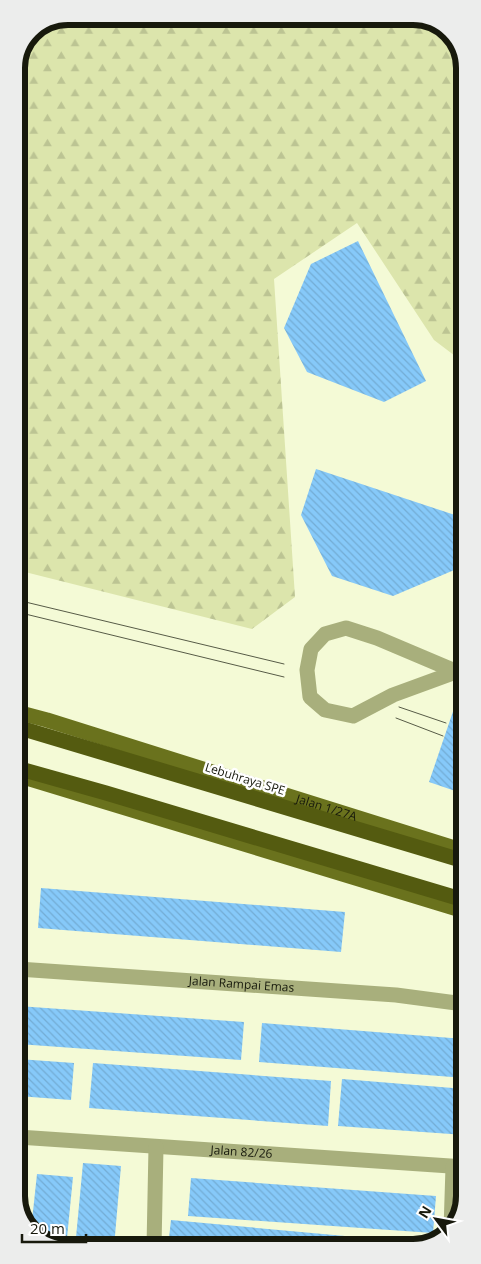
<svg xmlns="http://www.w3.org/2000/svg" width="481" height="1264" viewBox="0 0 481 1264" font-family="'Open Sans',sans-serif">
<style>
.forest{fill:url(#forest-firs)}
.building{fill:url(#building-back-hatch)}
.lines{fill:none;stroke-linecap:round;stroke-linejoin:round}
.minor{stroke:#a8af7c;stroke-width:15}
.major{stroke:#6a721d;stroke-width:15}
.highway{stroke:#545b10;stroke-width:15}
.tram{stroke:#575b47;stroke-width:1}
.labels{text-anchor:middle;stroke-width:5;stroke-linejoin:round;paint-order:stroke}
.street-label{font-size:12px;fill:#17190c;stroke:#fff}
.rim{fill:none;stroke:#17190c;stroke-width:6}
</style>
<defs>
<pattern id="forest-firs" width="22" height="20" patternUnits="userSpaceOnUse" patternTransform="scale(1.25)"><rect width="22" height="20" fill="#dce5ac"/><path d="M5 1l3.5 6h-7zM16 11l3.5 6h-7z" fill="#bcc493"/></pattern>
<pattern id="building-back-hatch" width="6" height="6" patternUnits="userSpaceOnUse" patternTransform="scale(1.25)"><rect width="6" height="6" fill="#86c9f9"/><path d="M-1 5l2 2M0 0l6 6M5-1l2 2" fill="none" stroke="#73acd4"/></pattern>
</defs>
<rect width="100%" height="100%" fill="#f4fad6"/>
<path class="forest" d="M68,16h349l30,13 16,25v308l-29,-22 -77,-117 -83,56 21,318 -43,32 -235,-59 -1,-505 16,-34z"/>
<path class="building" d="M358,241l68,140 -42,21 -77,-30 -23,-44 27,-64z
M316,469l148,49v37l-5,13 -66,28 -61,-20 -31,-61z
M462,685h2v109l-35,-12z
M41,888l304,24 -4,40 -303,-24z
M18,1006l226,16 -3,38 -223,-16z
M262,1023l202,16 1,39 -206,-16z
M18,1059l56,4 -3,37 -53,-4z
M93,1063l238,18 -3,45 -239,-18z
M342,1079l123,10v46l-127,-9z
M83,1163l38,3 -7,81 -39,1z
M37,1174l36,3 -7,71 -32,-13 -3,-5z
M191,1178l245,18 -3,37 -245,-17z
M171,1220l174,16 77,7v3l-254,1z"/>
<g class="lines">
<g class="minor">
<path d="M455,671l-78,-33 -31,-10 -21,6 -14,15 -4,21 3,27 15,13 28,6 40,-21 71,-26"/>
<path id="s1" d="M18,969l378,26 68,9"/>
<path id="s2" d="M18,1137l447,30"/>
<path d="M451,1230l2,-63"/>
<path d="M154,1247l2,-100"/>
</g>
<g class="major">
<path id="s3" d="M17,712l30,8 417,131"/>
<path d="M30,779l434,132"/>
</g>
<path class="highway" d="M17,727l447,134
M17,768l89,25 358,107"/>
<path class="tram" d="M17,600l267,64
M17,612l267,65
M399,707l47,16
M396,718l47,18"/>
</g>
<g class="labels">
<g class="street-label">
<text transform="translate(245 779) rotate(17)" y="4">Lebuhraya SPE</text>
<text dy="4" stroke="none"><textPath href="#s3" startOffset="324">Jalan 1/27A</textPath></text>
<text dy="4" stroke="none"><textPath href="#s1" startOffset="224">Jalan Rampai Emas</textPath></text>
<text dy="4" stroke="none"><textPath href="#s2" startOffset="224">Jalan 82/26</textPath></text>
</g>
</g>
<path d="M0 0H481V1264H0ZM68 25H413A43 43 0 0 1 456 68V1196A43 43 0 0 1 413 1239H68A43 43 0 0 1 25 1196V68A43 43 0 0 1 68 25Z" fill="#ecedec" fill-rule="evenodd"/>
<path class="rim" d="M68 25H413A43 43 0 0 1 456 68V1196A43 43 0 0 1 413 1239H68A43 43 0 0 1 25 1196V68A43 43 0 0 1 68 25Z"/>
<g transform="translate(436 1219) rotate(302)" stroke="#ffffff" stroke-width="4" paint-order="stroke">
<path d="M0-4L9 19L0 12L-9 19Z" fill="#17190c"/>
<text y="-8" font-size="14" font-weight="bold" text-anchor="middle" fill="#17190c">N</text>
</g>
<path d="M22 1234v8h64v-8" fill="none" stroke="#17190c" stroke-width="2.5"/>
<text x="30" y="1234" font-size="15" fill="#17190c" stroke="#ffffff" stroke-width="4" paint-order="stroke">20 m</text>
</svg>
